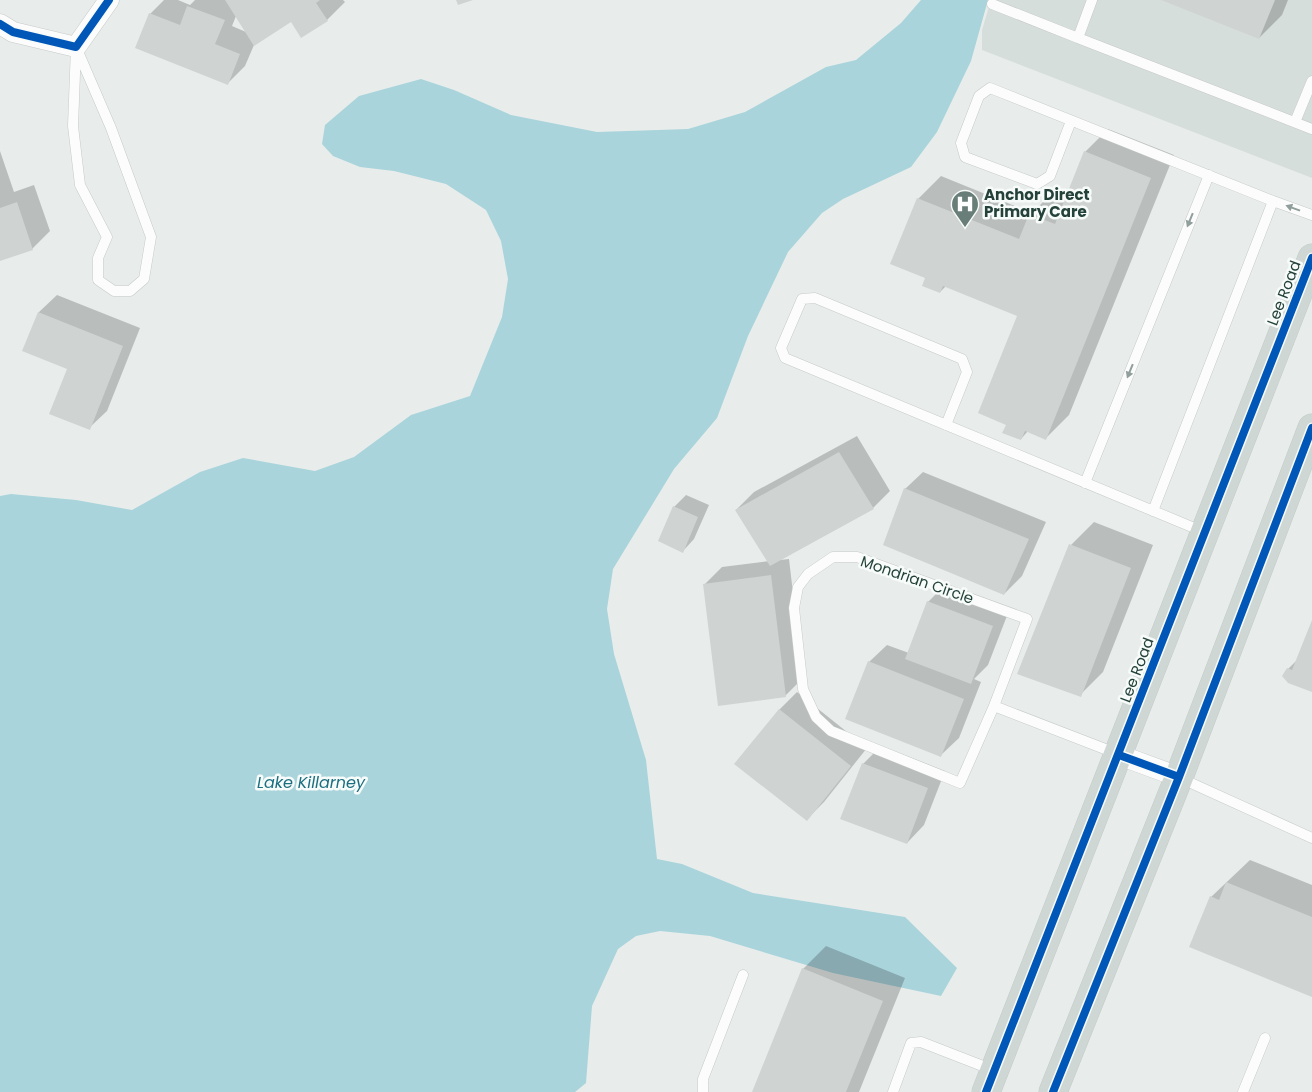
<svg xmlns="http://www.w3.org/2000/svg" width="1312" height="1092" viewBox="0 0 1312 1092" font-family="Poppins,sans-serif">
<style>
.built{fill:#d6dedb}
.water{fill:#a9d4db}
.shadow{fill:#0003;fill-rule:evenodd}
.building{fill:#cfd4d2}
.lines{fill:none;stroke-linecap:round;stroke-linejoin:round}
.service-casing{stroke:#c5cac8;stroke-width:11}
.minor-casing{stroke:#c5cac8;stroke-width:21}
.primary-casing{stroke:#c3ccc9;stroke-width:29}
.service{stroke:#fcfcfc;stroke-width:10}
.minor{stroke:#fcfcfc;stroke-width:20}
.primary{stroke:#cfd7d5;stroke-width:28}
.cycleway-casing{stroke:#f7fbf9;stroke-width:11}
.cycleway{stroke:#0057b8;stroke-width:8}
.oneway{fill:#909f9b}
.labels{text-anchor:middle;stroke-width:5;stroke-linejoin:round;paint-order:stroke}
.poi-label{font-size:15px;font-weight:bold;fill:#24423a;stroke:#f7fbf9;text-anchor:start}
.street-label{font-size:15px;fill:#24423a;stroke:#f7fbf9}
.water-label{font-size:16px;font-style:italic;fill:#1c6f80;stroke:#f7fbf9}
</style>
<rect width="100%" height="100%" fill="#e8edeb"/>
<path class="built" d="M991,0h321v178l-330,-128v-20z"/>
<path class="water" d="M921,0h67l-17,61 -34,71 -26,35 -68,32 -21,14 -34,39 -40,84 -31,82 -43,51 -61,100 -6,40 7,45 32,106 11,99 25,5 71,29 152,24 52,51 -16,28 -108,-23 -123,-37 -50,-5 -24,5 -18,13 -26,57 -6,77 -11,9h-575v-596l11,-2 65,6 56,10 68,-38 43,-14 72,13 39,-14 57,-42 59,-19 32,-79 6,-38 -7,-38 -15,-31 -40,-26 -52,-13 -34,-4 -27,-11 -11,-12 3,-19 34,-29 62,-17 33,11 57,25 86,17 91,-3 57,-17 81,-45 30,-7 45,-37z"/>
<path class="shadow" d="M164,0h14l12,5 5,-5h148l2,2 -18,18h-35l-38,25 -9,21 -17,17 -78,-69zM236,16l10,16 -14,-6z
M1164,0h124l-6,15 -23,23z
M1108,129l66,26 -105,260 -23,23 -18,-7 -7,8 -2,-124 -73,-29 -6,6 -13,-14 -9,-79 23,-23 91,37 22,-22 13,6 18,-45z
M0,151l14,41 20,-7 16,46 -18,18 -32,11z
M57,295l83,33 -33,83 -18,17 -20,-60 -45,-18 15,-38z
M857,436l33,55 -17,17 -93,52 9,-1 14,119 -18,18 -81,-111 18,-18 47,-6 -33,-51 18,-18z
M923,472l123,50 -24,54 -18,18 -99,-105z
M686,495l23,10 -15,34 -11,12 -9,-44z
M1094,522l59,23 -50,127 -23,23 -9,-150z
M946,584l64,24 -22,57 -14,14 7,3 -22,56 -18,17 -72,-93 18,-17 22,8 19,-51z
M1312,623v68l-24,-22 10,-10z
M797,692l70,56 -43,54 -18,18 -27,-110z
M881,746l64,25 -21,54 -17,18 -44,-79z
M1250,860l62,25v110l-101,-98z
M826,946l79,32 -46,114h-106l50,-123z"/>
<path class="building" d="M225,0h95l-4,3 12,18 -27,17 -10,-16 -37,24z
M456,0h17l-15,5z
M1161,0h114l-16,39z
M187,6l38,14 -10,24 25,10 -12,31 -93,-37 14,-35 31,12z
M1084,151l67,27 -105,262 -21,-9 -4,9 -19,-7 4,-8 -28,-12 39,-97 -74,-30 -3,7 -18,-7 3,-8 -35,-14 27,-66 102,41 10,-25 26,10z
M17,202l16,48 -33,11v-53z
M38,312l85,34 -33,84 -41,-16 18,-45 -45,-18z
M839,452l35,57 -104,57 -35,-56z
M904,488l125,51 -25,56 -121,-50z
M673,506l25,11 -15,36 -25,-12z
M1069,544l62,24 -50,129 -64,-23z
M771,575l15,122 -68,9 -15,-122z
M927,601l66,25 -22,58 -66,-25z
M1312,620v72l-24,-9 -6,-7 5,-8 5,2z
M868,661l96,38 -23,58 -96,-38z
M779,709l72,57 -44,55 -73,-57z
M862,763l66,25 -21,56 -67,-25z
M1226,882l86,35v80l-123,-50 21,-51 9,4z
M802,968l81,33 -37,91h-94z"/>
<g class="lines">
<g class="service-casing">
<path id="service" d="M1092,0l-14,38 234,91
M992,4l86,34
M76,47l35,81 40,109 -7,42 -14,12h-16l-16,-11v-22l9,-21 -27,-52 -7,-59z
M1071,121l-21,55 -13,8 -72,-27 -4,-14 18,-47 11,-8 283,113 -120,310
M1295,122l17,-41
M1273,201l39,14
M946,425l21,-53 -5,-13 -147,-61 -13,1 -21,49 4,10 419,174
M1085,483l124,-308
M994,706l-34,77 -129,-52 -15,-14 -13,-28 -9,-81 4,-21 10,-13 25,-17h24l170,62 -33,87 124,48
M1180,778l132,60
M703,1092v-13l40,-104
M893,1092l18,-49 10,-1 72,28
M1243,1092l22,-54"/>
</g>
<g class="minor-casing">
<path id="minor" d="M0,24l13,8 63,15 33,-47
M1119,755l60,22"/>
</g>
<g class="primary-casing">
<path id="primary" d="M986,1092l326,-834
M1053,1092l126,-315 133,-349"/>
</g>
<use href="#service" class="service"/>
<use href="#minor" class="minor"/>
<use href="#primary" class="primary"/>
<g class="cycleway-casing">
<path id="cycleway" d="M0,24l13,8 63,15 33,-47
M1119,755l60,22
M986,1092l326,-834
M1053,1092l126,-315 133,-349"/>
</g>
<use href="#cycleway" class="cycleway"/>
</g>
<defs><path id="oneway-solid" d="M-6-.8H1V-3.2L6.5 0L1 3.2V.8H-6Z" transform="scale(1.25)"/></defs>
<g class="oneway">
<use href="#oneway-solid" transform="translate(1293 208) rotate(-160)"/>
<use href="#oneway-solid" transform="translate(1190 220) rotate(112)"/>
<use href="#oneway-solid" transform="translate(1130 371) rotate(112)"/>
</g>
<defs>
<g id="hospital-pin" transform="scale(1.4375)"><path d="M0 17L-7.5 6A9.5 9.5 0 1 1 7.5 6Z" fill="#697e78" stroke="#f7fbf9"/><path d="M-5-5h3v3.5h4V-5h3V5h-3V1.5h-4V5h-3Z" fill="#fff"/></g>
</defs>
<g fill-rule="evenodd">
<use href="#hospital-pin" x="965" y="204"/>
</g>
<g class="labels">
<g class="poi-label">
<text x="984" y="200">Anchor Direct<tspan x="984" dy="17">Primary Care</tspan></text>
</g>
<g class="street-label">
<text transform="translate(1284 293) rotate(-69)" y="5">Lee Road</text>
<text transform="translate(917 580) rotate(19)" y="5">Mondrian Circle</text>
<text transform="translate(1137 670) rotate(-69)" y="5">Lee Road</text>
</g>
<g class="water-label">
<text x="311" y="788">Lake Killarney</text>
</g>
</g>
</svg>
